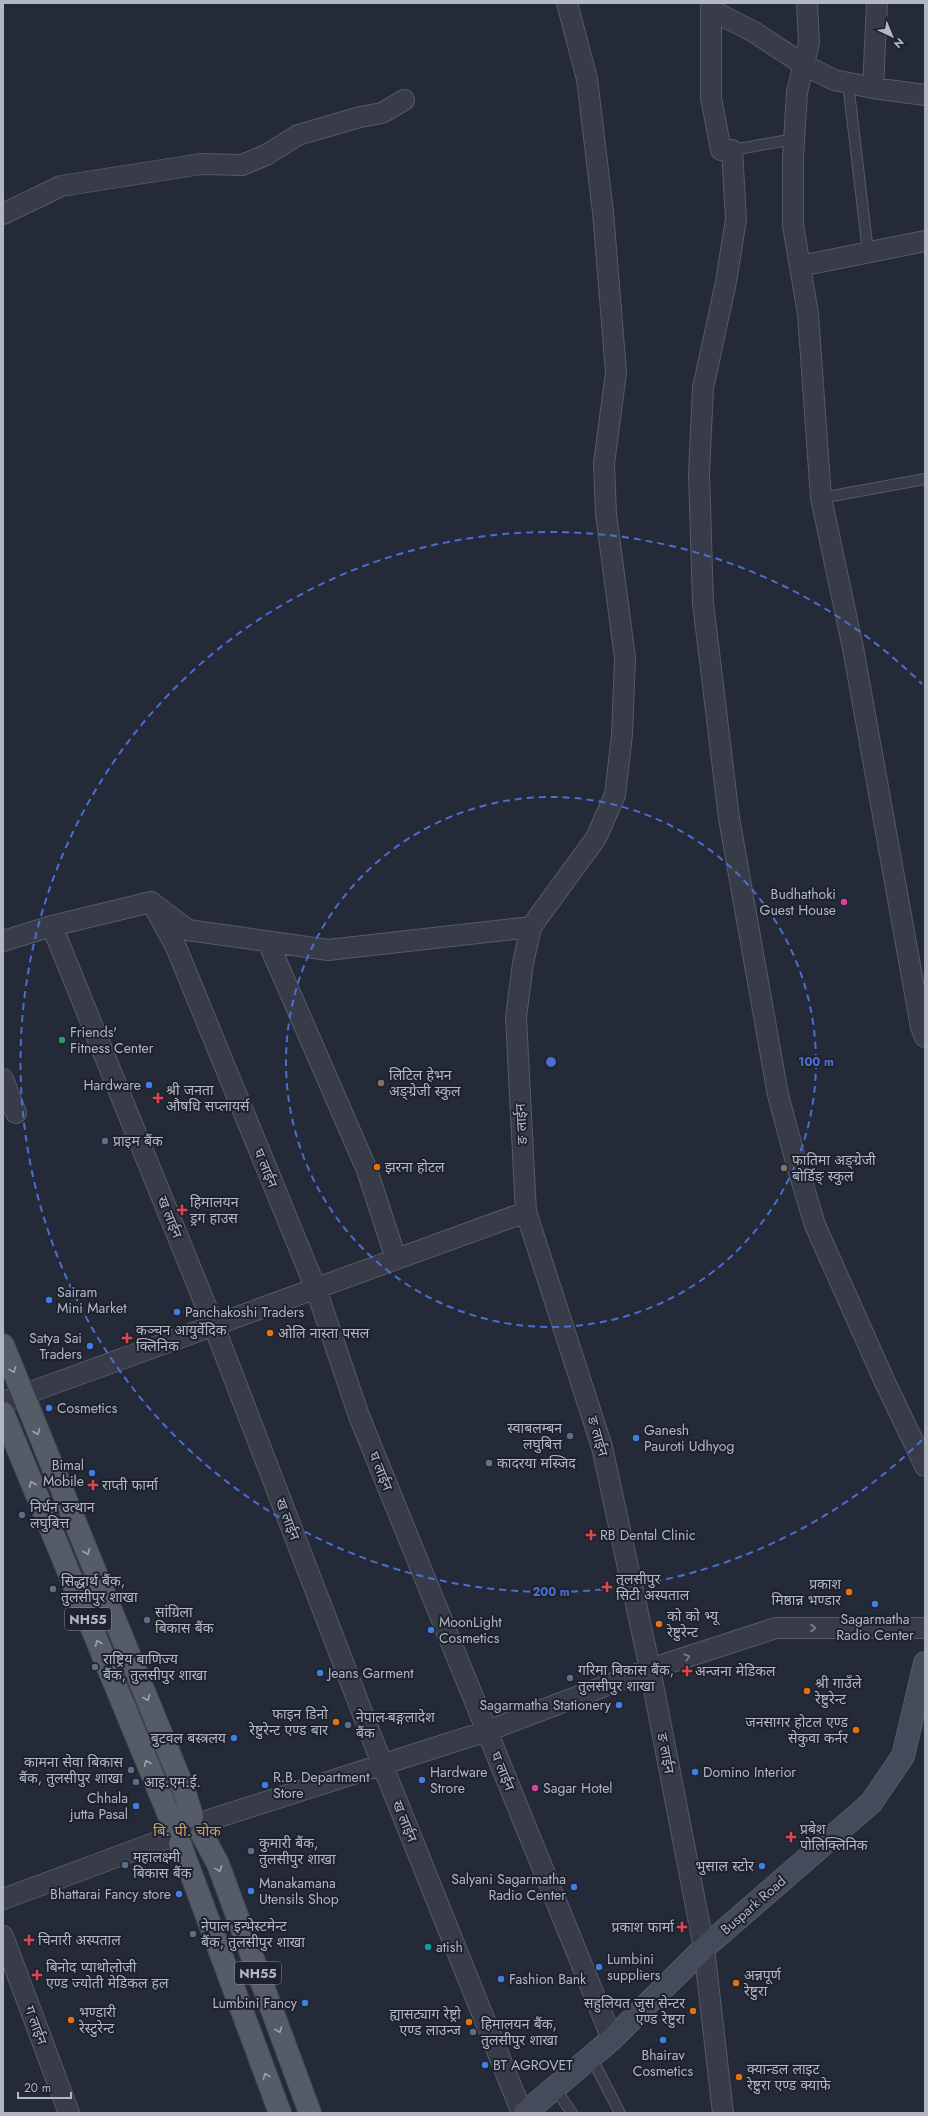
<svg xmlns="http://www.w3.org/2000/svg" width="928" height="2116" viewBox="0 0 928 2116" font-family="Jost,'Noto Sans Devanagari',sans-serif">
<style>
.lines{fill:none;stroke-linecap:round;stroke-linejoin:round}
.lane-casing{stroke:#555a66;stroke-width:12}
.street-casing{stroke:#555a66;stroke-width:22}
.secondary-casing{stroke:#555a66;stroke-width:24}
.primary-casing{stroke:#414551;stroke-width:24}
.lane{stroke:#373c48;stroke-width:10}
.street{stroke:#373c48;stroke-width:20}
.secondary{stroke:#464b5b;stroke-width:22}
.primary{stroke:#565b68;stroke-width:22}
.oneway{stroke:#a0a5b2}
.oneway2{stroke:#7b808c}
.ring{fill:none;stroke:#4a6ed2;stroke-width:2;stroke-dasharray:7 5}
.hotel-dot{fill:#d1479c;stroke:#1d222d;stroke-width:1.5}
.leisure-dot{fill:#2e9e5b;stroke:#1d222d;stroke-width:1.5}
.education-dot{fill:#8d6e63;stroke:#1d222d;stroke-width:1.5}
.shop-dot{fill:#3f7fe0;stroke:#1d222d;stroke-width:1.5}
.health-dot{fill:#e0444e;stroke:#1d222d;stroke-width:1.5}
.service-dot{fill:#5c6f8a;stroke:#1d222d;stroke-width:1.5}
.food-dot{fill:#e8710a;stroke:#1d222d;stroke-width:1.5}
.worship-dot{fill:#6b7280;stroke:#1d222d;stroke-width:1.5}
.culture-dot{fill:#0f9aa8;stroke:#1d222d;stroke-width:1.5}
.labels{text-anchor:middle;stroke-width:4;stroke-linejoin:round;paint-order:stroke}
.shield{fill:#1d222d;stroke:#858a97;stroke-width:1}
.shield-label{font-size:13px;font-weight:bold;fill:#b2b7c4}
.poi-label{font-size:14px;fill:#b2b7c4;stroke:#1d222d;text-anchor:start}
.street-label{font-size:14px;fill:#b2b7c4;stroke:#1d222d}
.neighbourhood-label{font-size:15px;fill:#c79d6a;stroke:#1d222d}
.centre{fill:#4a6ed2;stroke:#1d222d;stroke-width:2}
.ring-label{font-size:12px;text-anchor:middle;font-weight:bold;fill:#4a6ed2;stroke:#1d222d;stroke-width:4;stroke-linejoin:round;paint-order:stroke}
</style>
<rect width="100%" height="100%" fill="#242a37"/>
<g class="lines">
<g class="lane-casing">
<path id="lane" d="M848,83l20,169
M732,150l62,-11
M821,498l104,-19
M591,2057l29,56
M555,2088l17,25"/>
</g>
<g class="street-casing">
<path id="street" d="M712,3l-1,7v88l10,52h11l4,69 -10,63 -23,106 -4,85 4,130 26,215 49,277 18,67 19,63 69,155 41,86
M807,3l2,40 -12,49 -4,66v67l15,89 13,184 32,150 68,379 4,10
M711,10l43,22 50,33 30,15 39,8 52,7
M873,88l4,-85
M3,214l58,-28 140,-22 41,1 24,-10 32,-20 62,-18 22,-4 22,-13
M800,266l125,-25
M156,910l20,37 140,342 43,127 253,623
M52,926l162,400 168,438 140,349
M531,927l-8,36 -7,54 10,195 76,235 48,222 54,279 19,165
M3,941l49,-15 99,-24 37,28 140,20 203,-23 65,-89 19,-43 7,-60 3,-77 -19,-144 -2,-50 12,-92 -13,-160 -16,-133 -20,-76
M268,942l99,228 29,89
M3,1079l13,34
M3,1402l523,-190
M200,1823l287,-92 163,-62 126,-41h149
M3,1899l170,-63
M3,1936l66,177"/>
</g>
<g class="secondary-casing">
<path id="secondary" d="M525,2113l87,-74 92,-91 167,-145 32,-47 22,-93"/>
</g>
<g class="primary-casing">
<path id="primary" d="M3,1345l180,442 9,29
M3,1413l170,412
M202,1834l16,30 92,249
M180,1844l100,269"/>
</g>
<use href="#lane" class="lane"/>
<use href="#street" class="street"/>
<use href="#secondary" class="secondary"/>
<use href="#primary" class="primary"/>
</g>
<defs><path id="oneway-chevron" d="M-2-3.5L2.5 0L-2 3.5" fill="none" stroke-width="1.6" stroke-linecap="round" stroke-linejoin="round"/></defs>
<g class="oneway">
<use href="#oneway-chevron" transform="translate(13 1370) rotate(69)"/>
<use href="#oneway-chevron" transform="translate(37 1432) rotate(68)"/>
<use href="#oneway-chevron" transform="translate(32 1484) rotate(-112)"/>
<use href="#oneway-chevron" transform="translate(87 1552) rotate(68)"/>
<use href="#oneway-chevron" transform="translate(98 1643) rotate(-112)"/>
<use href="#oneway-chevron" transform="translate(147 1698) rotate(68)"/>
<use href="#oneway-chevron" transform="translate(147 1763) rotate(-112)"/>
<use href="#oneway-chevron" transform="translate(219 1869) rotate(69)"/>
<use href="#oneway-chevron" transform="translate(279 2030) rotate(70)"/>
<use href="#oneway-chevron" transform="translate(266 2076) rotate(-110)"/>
</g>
<g class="oneway2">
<use href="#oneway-chevron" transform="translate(813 1628)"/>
<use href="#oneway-chevron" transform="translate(687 1657) rotate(-18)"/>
</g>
<g class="ring">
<circle cx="551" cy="1062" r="265"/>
<path d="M922 1440A530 530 0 1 1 922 684"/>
</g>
<g class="hotel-dot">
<circle cx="844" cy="902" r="4"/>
<circle cx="535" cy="1788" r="4"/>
</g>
<circle class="leisure-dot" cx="62" cy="1040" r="4"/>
<g class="education-dot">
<circle cx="381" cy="1083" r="4"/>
<circle cx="784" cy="1168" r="4"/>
</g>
<g class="shop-dot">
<circle cx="149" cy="1085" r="4"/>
<circle cx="49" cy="1300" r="4"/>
<circle cx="177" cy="1312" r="4"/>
<circle cx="90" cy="1346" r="4"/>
<circle cx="49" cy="1408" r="4"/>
<circle cx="636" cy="1438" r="4"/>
<circle cx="92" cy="1473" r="4"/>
<circle cx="875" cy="1604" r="4"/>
<circle cx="431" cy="1630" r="4"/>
<circle cx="320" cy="1673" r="4"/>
<circle cx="619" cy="1705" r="4"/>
<circle cx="234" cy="1738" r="4"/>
<circle cx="695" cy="1772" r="4"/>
<circle cx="422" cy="1780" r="4"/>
<circle cx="265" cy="1785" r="4"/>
<circle cx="136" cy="1806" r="4"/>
<circle cx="762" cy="1866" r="4"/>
<circle cx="574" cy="1887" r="4"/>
<circle cx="251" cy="1891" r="4"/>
<circle cx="179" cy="1894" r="4"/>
<circle cx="599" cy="1967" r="4"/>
<circle cx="501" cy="1979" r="4"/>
<circle cx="305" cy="2003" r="4"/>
<circle cx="663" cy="2040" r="4"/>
<circle cx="485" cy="2065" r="4"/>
</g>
<g class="health-dot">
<path d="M156 1092h4v4h4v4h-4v4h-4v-4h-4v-4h4z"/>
<path d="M180 1204h4v4h4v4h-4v4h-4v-4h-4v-4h4z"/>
<path d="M125 1332h4v4h4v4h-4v4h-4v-4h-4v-4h4z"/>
<path d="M91 1479h4v4h4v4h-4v4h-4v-4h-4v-4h4z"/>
<path d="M589 1529h4v4h4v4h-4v4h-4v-4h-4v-4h4z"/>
<path d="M605 1581h4v4h4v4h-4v4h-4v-4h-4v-4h4z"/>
<path d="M685 1665h4v4h4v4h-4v4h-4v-4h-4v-4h4z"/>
<path d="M789 1831h4v4h4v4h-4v4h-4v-4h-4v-4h4z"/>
<path d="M680 1921h4v4h4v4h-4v4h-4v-4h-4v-4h4z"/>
<path d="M27 1934h4v4h4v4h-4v4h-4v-4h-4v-4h4z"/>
<path d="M35 1969h4v4h4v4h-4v4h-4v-4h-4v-4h4z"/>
</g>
<g class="service-dot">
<circle cx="105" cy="1141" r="4"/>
<circle cx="570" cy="1436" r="4"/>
<circle cx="22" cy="1515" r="4"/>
<circle cx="53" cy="1589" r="4"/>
<circle cx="147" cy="1620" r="4"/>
<circle cx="95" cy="1667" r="4"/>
<circle cx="570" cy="1678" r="4"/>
<circle cx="348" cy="1725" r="4"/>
<circle cx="131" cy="1770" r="4"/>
<circle cx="136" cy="1782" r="4"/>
<circle cx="251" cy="1851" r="4"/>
<circle cx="125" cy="1865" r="4"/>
<circle cx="193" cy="1934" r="4"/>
<circle cx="473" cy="2032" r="4"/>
</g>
<g class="food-dot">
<circle cx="377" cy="1167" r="4"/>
<circle cx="270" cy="1333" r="4"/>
<circle cx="849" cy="1592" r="4"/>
<circle cx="659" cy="1624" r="4"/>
<circle cx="807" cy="1691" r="4"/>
<circle cx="336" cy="1722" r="4"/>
<circle cx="856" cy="1730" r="4"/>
<circle cx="736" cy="1983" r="4"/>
<circle cx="693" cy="2011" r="4"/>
<circle cx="71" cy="2020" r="4"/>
<circle cx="469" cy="2022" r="4"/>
<circle cx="739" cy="2077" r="4"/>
</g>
<circle class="worship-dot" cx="489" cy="1463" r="4"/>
<circle class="culture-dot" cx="428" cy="1947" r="4"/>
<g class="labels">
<g class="shield">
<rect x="65" y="1608" width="46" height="22" rx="3"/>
<rect x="235" y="1962" width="46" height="22" rx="3"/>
</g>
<g class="shield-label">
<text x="88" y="1624">NH55</text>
<text x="258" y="1978">NH55</text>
</g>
<g class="poi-label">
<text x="836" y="899" text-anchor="end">Budhathoki<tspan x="836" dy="16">Guest House</tspan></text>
<text x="70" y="1037">Friends'<tspan x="70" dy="16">Fitness Center</tspan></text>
<text x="389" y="1080">लिटिल हेभन<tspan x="389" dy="16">अङ्‍ग्रेजी स्कुल</tspan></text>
<text x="141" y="1090" text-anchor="end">Hardware</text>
<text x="166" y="1095">श्री जनता<tspan x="166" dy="16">औषधि सप्लायर्स</tspan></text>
<text x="113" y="1146">प्राइम बैंक</text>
<text x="792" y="1165">फातिमा अङ्‍ग्रेजी<tspan x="792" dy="16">बोर्डिङ् स्कुल</tspan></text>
<text x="385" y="1172">झरना होटल</text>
<text x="190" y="1207">हिमालयन<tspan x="190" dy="16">ड्रग हाउस</tspan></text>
<text x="57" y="1297">Sairam<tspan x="57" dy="16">Mini Market</tspan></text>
<text x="185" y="1317">Panchakoshi Traders</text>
<text x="136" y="1335">कञ्चन आयुर्वेदिक<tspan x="136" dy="16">क्लिनिक</tspan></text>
<text x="278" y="1338">ओलि नास्ता पसल</text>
<text x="82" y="1343" text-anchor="end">Satya Sai<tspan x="82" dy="16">Traders</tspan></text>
<text x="57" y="1413">Cosmetics</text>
<text x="562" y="1433" text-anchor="end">स्वाबलम्बन<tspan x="562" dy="16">लघुबित्त</tspan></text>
<text x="644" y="1435">Ganesh<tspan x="644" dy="16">Pauroti Udhyog</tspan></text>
<text x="497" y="1468">कादरया मस्जिद</text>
<text x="84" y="1470" text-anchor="end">Bimal<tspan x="84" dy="16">Mobile</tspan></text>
<text x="102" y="1490">राप्ती फार्मा</text>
<text x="30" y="1512">निर्धन उत्थान<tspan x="30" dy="16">लघुबित्त</tspan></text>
<text x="600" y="1540">RB Dental Clinic</text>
<text x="616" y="1584">तुलसीपुर<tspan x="616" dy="16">सिटी अस्पताल</tspan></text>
<text x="61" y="1586">सिद्धार्थ बैंक,<tspan x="61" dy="16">तुलसीपुर शाखा</tspan></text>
<text x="841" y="1589" text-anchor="end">प्रकाश<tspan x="841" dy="16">मिष्ठान्न भण्डार</tspan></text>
<text x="155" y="1617">सांग्रिला<tspan x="155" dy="16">बिकास बैंक</tspan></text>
<text x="667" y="1621">को को भ्यू<tspan x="667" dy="16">रेष्टुरेन्ट</tspan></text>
<text x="875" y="1624" text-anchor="middle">Sagarmatha<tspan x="875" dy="16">Radio Center</tspan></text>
<text x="439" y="1627">MoonLight<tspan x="439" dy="16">Cosmetics</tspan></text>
<text x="103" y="1664">राष्ट्रिय बाणिज्य<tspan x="103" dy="16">बैंक, तुलसीपुर शाखा</tspan></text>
<text x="578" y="1675">गरिमा बिकास बैंक,<tspan x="578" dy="16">तुलसीपुर शाखा</tspan></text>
<text x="695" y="1676">अन्जना मेडिकल</text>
<text x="328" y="1678">Jeans Garment</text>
<text x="815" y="1688">श्री गाउँले<tspan x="815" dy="16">रेष्टुरेन्ट</tspan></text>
<text x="611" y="1710" text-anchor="end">Sagarmatha Stationery</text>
<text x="328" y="1719" text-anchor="end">फाइन डिनो<tspan x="328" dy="16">रेष्टुरेन्ट एण्ड बार</tspan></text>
<text x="356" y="1722">नेपाल-बङ्गलादेश<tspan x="356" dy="16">बैंक</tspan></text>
<text x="848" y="1727" text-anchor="end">जनसागर होटल एण्ड<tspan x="848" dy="16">सेकुवा कर्नर</tspan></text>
<text x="226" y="1743" text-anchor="end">बुटवल बस्त्रलय</text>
<text x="123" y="1767" text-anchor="end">कामना सेवा बिकास<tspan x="123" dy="16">बैंक, तुलसीपुर शाखा</tspan></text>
<text x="430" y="1777">Hardware<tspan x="430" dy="16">Strore</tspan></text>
<text x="703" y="1777">Domino Interior</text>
<text x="273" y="1782">R.B. Department<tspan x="273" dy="16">Store</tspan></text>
<text x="144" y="1787">आइ.एम.ई.</text>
<text x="543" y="1793">Sagar Hotel</text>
<text x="128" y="1803" text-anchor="end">Chhala<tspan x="128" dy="16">jutta Pasal</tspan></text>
<text x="800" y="1834">प्रबेश<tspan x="800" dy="16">पोलिक्लिनिक</tspan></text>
<text x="259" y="1848">कुमारी बैंक,<tspan x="259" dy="16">तुलसीपुर शाखा</tspan></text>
<text x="133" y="1862">महालक्ष्मी<tspan x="133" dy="16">बिकास बैंक</tspan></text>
<text x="754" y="1871" text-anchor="end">भुसाल स्टोर</text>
<text x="566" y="1884" text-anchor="end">Salyani Sagarmatha<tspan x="566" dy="16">Radio Center</tspan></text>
<text x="259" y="1888">Manakamana<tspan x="259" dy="16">Utensils Shop</tspan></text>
<text x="171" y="1899" text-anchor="end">Bhattarai Fancy store</text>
<text x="201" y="1931">नेपाल इन्भेस्टमेन्ट<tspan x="201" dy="16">बैंक, तुलसीपुर शाखा</tspan></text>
<text x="674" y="1932" text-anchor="end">प्रकाश फार्मा</text>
<text x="38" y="1945">चिनारी अस्पताल</text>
<text x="436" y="1952">atish</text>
<text x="607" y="1964">Lumbini<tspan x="607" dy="16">suppliers</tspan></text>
<text x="46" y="1972">बिनोद प्याथोलोजी<tspan x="46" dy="16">एण्ड ज्योती मेडिकल हल</tspan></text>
<text x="744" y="1980">अन्नपूर्ण<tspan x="744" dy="16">रेष्टुरा</tspan></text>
<text x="509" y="1984">Fashion Bank</text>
<text x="297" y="2008" text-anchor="end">Lumbini Fancy</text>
<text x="685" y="2008" text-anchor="end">सहुलियत जुस सेन्टर<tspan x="685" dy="16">एण्ड रेष्टुरा</tspan></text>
<text x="79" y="2017">भण्डारी<tspan x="79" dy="16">रेस्टुरेन्ट</tspan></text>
<text x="461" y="2019" text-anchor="end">ह्यासट्याग रेष्ट्रो<tspan x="461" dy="16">एण्ड लाउन्ज</tspan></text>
<text x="481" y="2029">हिमालयन बैंक,<tspan x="481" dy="16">तुलसीपुर शाखा</tspan></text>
<text x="663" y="2060" text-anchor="middle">Bhairav<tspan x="663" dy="16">Cosmetics</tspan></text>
<text x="493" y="2070">BT AGROVET</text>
<text x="747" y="2074">क्यान्डल लाइट<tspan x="747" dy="16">रेष्टुरा एण्ड क्याफे</tspan></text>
</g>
<g class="street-label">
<text transform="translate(521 1124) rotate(-93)" y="5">ङ लाईन</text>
<text transform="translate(266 1168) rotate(68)" y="5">घ लाईन</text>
<text transform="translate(170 1217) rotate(68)" y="5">ख लाईन</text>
<text transform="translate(598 1436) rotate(74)" y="5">ङ लाईन</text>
<text transform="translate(381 1471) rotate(68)" y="5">घ लाईन</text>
<text transform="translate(288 1519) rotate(69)" y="5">ख लाईन</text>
<text transform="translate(666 1753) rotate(79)" y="5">ङ लाईन</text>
<text transform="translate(503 1771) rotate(68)" y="5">घ लाईन</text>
<text transform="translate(405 1821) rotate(68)" y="5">ख लाईन</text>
<text transform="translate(753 1905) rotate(-41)" y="5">Buspark Road</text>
<text transform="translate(36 2025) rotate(70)" y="5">ग लाईन</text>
</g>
<g class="neighbourhood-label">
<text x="187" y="1836">बि. पी. चोक</text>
</g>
</g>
<circle cx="551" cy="1062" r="6" class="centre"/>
<g class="ring-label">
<text x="816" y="1066">100 m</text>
<text x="551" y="1596">200 m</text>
</g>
<rect width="928" height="2116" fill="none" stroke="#b2b7c4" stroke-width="8"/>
<g transform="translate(892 36) rotate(136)" stroke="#1d222d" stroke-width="3" paint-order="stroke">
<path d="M0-3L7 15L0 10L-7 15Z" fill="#b2b7c4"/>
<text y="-6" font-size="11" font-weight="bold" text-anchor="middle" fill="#b2b7c4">N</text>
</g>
<path d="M18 2092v6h53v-6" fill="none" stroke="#b2b7c4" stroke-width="2"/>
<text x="24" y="2092" font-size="12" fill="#b2b7c4" stroke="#1d222d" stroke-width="3" paint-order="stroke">20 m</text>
</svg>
